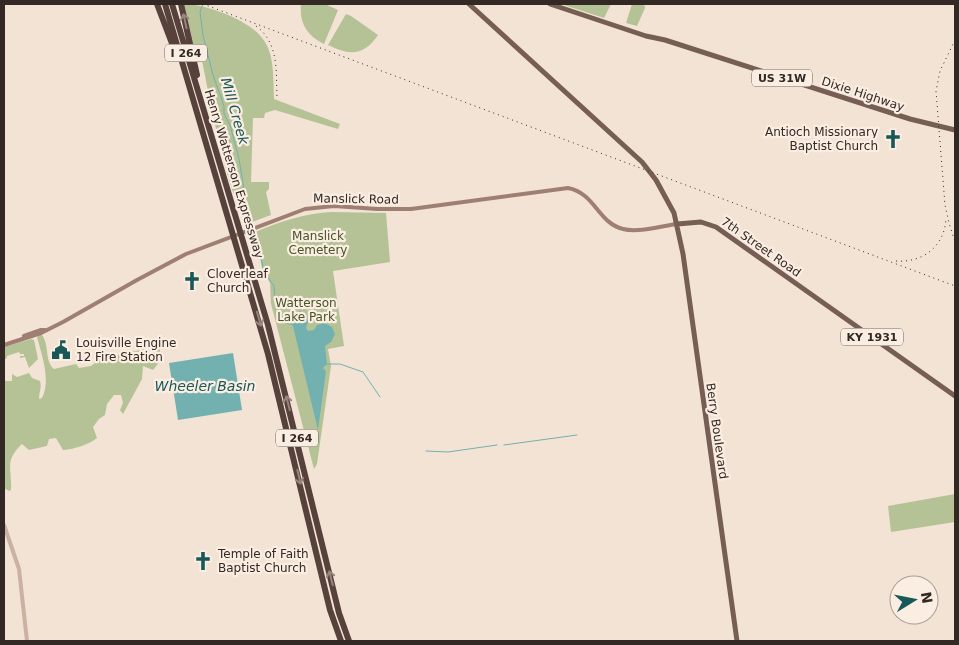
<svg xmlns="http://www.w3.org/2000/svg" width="959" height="645" viewBox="0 0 959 645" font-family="'DejaVu Sans',sans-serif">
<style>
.green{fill:#b5c295}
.water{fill:#72b1b0}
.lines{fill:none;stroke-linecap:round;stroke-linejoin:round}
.stream{stroke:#72b1b0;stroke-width:1}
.tertiary{stroke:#cbb1a1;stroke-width:4}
.secondary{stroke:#9e7f72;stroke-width:4}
.primary{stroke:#775e54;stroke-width:5}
.motorway{stroke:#56413b;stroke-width:6}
.rail{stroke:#342824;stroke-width:1;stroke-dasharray:1 4;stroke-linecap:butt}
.oneway{stroke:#98867d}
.labels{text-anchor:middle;stroke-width:4.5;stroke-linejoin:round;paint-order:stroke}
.shield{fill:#faede1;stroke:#6f635d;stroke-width:1}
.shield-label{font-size:11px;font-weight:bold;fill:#342824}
.street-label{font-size:12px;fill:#342824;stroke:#faede1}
.poi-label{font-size:12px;fill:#342824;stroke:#faede1;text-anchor:start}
.park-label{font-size:12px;fill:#465426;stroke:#faede1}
.water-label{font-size:14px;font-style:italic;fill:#185858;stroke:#faede1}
</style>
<rect width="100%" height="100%" fill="#f2e3d5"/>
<path class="green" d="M183,4c16,0 30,5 45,11 46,20 45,39 46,84l66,25 -2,5 -63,-19 -10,3 -1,5h-11l-2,64h18v7l-3,3 5,23 -22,8c-21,-19 -41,-135 -48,-167h-7z
M301,4h24l13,6 -14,34c-17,-8 -25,-21 -23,-40z
M561,4h50l-7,14z
M632,4h9l4,2v2l-8,18 -11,-3z
M346,14l5,2 27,19c-15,22 -29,20 -50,10z
M332,212l54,1 4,49 -57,9 11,75 -16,3 3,17 -14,98 -3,5 -43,-165 -1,-21 -8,-15 -7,-36c25,-10 49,-19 77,-20z
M41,334c9,9 3,27 13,35l22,-5 3,4 12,-2 9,-7 49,-11v6l3,1 2,-11 2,-2h3l2,18 -8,10 -10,-4 -1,13 -19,35 -3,-4 3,-7 -2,-8h-7l-7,9 -2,11 -6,4 -6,8 4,11c-9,7 -22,11 -34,12l-7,-12 -7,1 -2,7 -18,4 -7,-6c-18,17 -10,24 -11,46l-2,1 -5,-3v-107h8v-7l5,3 12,-4 3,5 8,3c2,6 -1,11 -1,18l3,-1c9,-18 0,-42 -5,-61z
M31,339l3,1 4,19 -9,9 -4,-11 -5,1v-2h4v-2h-4l-1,-2 -12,4v2l-3,2v-13z
M955,494v28l-64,10 -3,-26z"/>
<path class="water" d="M300,311l6,3 2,7 -2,7 2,3 6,-1 3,-5 7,-2 8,4 3,7 -4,8 -6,4 2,18 -4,4 3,3 -8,59 -26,-108 1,-6z
M233,353l9,57 -64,10 -9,-57z"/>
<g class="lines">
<path class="stream" d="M203,4l-3,8 3,23 10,40 11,31v8l6,11 9,34 6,36 -1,5 2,3c0,4 2,9 0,14l4,2 2,3
M253,232l2,8 3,4 6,28 10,14 1,11 8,22 3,4 7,2
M326,364h14l23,8 17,25
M504,445l73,-10
M426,451l22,1 49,-7"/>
<path class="tertiary" d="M4,525l15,44 8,72"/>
<path class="secondary" d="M24,336l17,-6h4
M4,345l37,-12 22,-11 74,-42 49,-26 119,-45 29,-3 43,3h34l157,-21c27,5 30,35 55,41 15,4 39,-3 54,-5"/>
<path class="primary" d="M469,4l173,158 14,18 18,33 9,41 54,387
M550,4l96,32 19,4 245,79 45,11
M677,224l24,-2 15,5 239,169"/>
<path class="motorway" d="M157,4l19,50
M165,4l103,350 62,256 11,31
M172,4l96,321 71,288 10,28
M181,4l16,71"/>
<path class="rail" d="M203,4l752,282
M955,14v7
M256,26c23,17 20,45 21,71
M955,40l-15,31 -4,20 9,114 4,18 6,19
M896,261c27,2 49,-15 50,-43"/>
</g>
<defs><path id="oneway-shaft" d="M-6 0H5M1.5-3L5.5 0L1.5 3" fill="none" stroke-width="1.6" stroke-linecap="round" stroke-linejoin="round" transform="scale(1.25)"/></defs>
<g class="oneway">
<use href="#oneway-shaft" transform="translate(185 21) rotate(-102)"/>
<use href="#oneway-shaft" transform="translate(259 319) rotate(74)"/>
<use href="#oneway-shaft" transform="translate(288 403) rotate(-104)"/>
<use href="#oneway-shaft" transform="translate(299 477) rotate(77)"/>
<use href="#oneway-shaft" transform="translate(331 578) rotate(-104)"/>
</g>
<defs>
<g id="church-bare" transform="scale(1.5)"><path d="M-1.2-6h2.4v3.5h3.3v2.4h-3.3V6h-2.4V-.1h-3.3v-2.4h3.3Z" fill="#185858" stroke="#faede1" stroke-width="2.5" paint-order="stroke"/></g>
<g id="civic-bare" transform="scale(1.5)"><path d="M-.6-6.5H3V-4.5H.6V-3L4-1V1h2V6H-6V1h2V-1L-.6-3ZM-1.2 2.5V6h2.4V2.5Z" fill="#185858" stroke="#faede1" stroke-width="2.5" paint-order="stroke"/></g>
</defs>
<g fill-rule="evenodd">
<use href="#church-bare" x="893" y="139"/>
<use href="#church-bare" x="192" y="281"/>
<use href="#civic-bare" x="61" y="350"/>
<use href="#church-bare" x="203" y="561"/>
</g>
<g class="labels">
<g class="shield">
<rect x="165" y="44.5" width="42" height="17" rx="4"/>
<rect x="752" y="69.5" width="60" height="17" rx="4"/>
<rect x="841" y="328.5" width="62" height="17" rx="4"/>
<rect x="276" y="429.5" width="42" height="17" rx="4"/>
</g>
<g class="shield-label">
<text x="186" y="57">I 264</text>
<text x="782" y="82">US 31W</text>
<text x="872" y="341">KY 1931</text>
<text x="297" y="442">I 264</text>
</g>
<g class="street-label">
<text transform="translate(863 94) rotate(18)" y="4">Dixie Highway</text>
<text transform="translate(234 174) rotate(73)" y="4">Henry Watterson Expressway</text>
<text transform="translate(356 199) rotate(1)" y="4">Manslick Road</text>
<text transform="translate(761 247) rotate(35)" y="4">7th Street Road</text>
<text transform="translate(717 431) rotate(82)" y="4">Berry Boulevard</text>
</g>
<g class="poi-label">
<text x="878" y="136" text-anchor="end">Antioch Missionary<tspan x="878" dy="14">Baptist Church</tspan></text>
<text x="207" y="278">Cloverleaf<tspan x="207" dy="14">Church</tspan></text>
<text x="76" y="347">Louisville Engine<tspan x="76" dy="14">12 Fire Station</tspan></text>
<text x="218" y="558">Temple of Faith<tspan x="218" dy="14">Baptist Church</tspan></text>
</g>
<g class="park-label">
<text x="318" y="240">Manslick<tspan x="318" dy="14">Cemetery</tspan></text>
<text x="306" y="307">Watterson<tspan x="306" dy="14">Lake Park</tspan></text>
</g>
<g class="water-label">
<text transform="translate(235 111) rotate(74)" y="5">Mill Creek</text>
<text x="205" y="391">Wheeler Basin</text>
</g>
</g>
<rect width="959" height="645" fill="none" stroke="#342824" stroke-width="10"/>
<g transform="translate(914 600) rotate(80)"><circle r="24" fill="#faede1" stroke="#ab9e95"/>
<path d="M0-4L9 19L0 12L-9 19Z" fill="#185858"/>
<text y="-8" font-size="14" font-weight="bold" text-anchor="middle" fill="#342824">N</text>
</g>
</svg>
